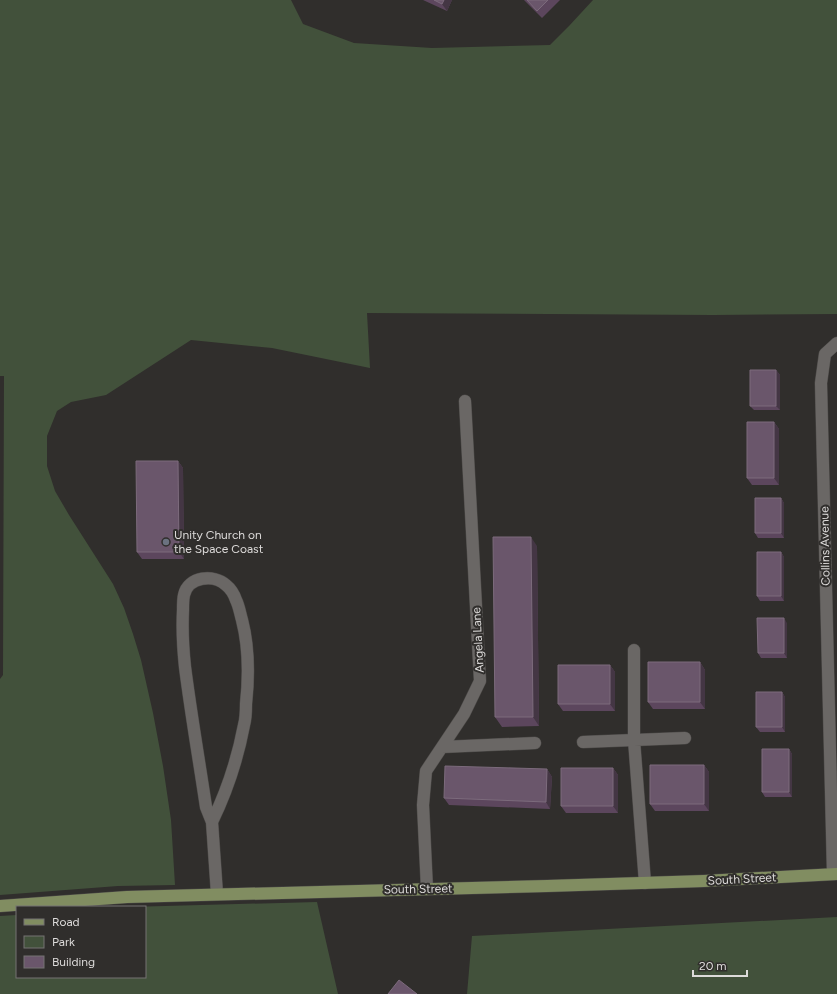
<svg xmlns="http://www.w3.org/2000/svg" width="837" height="994" viewBox="0 0 837 994" font-family="Figtree,sans-serif">
<style>
.green{fill:#42513b}
.lines{fill:none;stroke-linecap:round;stroke-linejoin:round}
.minor-casing{stroke:#4b4947;stroke-width:13}
.major-casing{stroke:#4b4947;stroke-width:13}
.minor{stroke:#6a6765;stroke-width:12}
.major{stroke:#818d61;stroke-width:12}
.wall{fill:#5c465d}
.shaded-wall{fill:#443644}
.building{fill:#6a566b;stroke:#7c6b7c}
.worship-dot{fill:#6b7280;stroke:#302e2c;stroke-width:1.5}
.labels{text-anchor:middle;stroke-width:4;stroke-linejoin:round;paint-order:stroke}
.poi-label{font-size:12px;fill:#dddbda;stroke:#302e2c;text-anchor:start}
.street-label{font-size:12px;fill:#dddbda;stroke:#302e2c}
</style>
<rect width="100%" height="100%" fill="#302e2c"/>
<path class="green" d="M0,0h291l12,24 51,19 78,5 118,-3 19,-19 24,-26h244v314l-124,1 -346,-2 3,55 -98,-20 -81,-8 -85,55 -35,7 -14,9 -10,25v30l8,25 14,24 44,69 11,24 9,26 8,26 12,53 10,53 8,54 4,65 -57,1 -118,9v-216l3,-4 1,-299h-4z
M317,902l21,92h-338v-78l17,-1v62h128v-70h-17z
M837,917v77h-370l5,-58z"/>
<g class="lines">
<g class="minor-casing">
<path id="minor" d="M634,650v90l11,143
M583,742l102,-4
M442,747l93,-4
M212,822c14,-29 26,-65 32,-97 2,-7 2,-14 2,-21 3,-28 3,-57 -4,-84 -2,-7 -3,-14 -6,-20 -2,-6 -5,-11 -10,-15 -12,-11 -38,-9 -42,10 -1,4 -1,10 -1,15 -1,19 0,38 2,57 6,47 14,93 21,140l6,15 5,72
M833,874l-12,-491 4,-29 12,-11
M427,889l-4,-84 3,-34 38,-57 16,-33 -15,-280"/>
</g>
<g class="major-casing">
<path id="major" d="M0,906l127,-9 420,-11 157,-5 133,-7"/>
</g>
<use href="#minor" class="minor"/>
<use href="#major" class="major"/>
</g>
<path class="wall" d="M423,0h29l-5,11z
M524,0h36l-18,18z
M776,370l4,5v35h-26l-4,-4z
M774,422l5,7v56h-27l-5,-7z
M178,461l5,7 1,91h-42l-5,-7z
M781,498l3,5v35h-26l-3,-5z
M537,546l2,180 -37,1 -7,-10z
M781,552l3,5v44h-24l-3,-5z
M787,623v35h-26l-3,-5z
M700,662l5,8v39h-52l-5,-7z
M610,665l5,7v39h-52l-5,-7z
M782,692l3,5v35h-25l-4,-5z
M789,749l3,5v43h-27l-3,-5z
M704,765l5,7v39h-54l-5,-7z
M613,768l5,7v38h-52l-5,-7z
M547,769l5,8 -2,32 -101,-4 -5,-7z"/>
<path class="shaded-wall" d="M444,0h8l-5,11 -5,-7z
M776,370l4,5v35l-4,-4z
M774,422l5,7v56l-5,-7z
M178,461l5,7 1,91 -5,-7z
M781,498l3,5v35l-3,-5z
M531,537l6,9 2,180 -6,-9z
M781,552l3,5v44l-3,-5z
M784,618l3,5v35l-3,-5z
M700,662l5,8v39l-5,-7z
M610,665l5,7v39l-5,-7z
M782,692l3,5v35l-3,-5z
M789,749l3,5v43l-3,-5z
M704,765l5,7v39l-5,-7z
M613,768l5,7v38l-5,-7z
M547,769l5,8 -2,32 -4,-7z"/>
<path class="building" d="M434,0h10l-2,4z
M527,0h21l-11,11z
M750,370h26v36h-26z
M747,422h27v56h-27z
M136,461h42l1,91h-42z
M755,498h26v35h-26z
M493,537h38l2,180h-38z
M757,552h24v44h-24z
M757,618h27v35h-26z
M648,662h52v40h-52z
M558,665h52v39h-52z
M756,692h26v35h-26z
M762,749h27v43h-27z
M650,765h54v39h-54z
M445,766l102,3 -1,33 -102,-4z
M561,768h52v38h-52z
M399,980l18,14h-29z"/>
<circle class="worship-dot" cx="166" cy="542" r="4"/>
<g class="labels">
<g class="poi-label">
<text x="174" y="539">Unity Church on<tspan x="174" dy="14">the Space Coast</tspan></text>
</g>
<g class="street-label">
<text transform="translate(825 546) rotate(-91)" y="4">Collins Avenue</text>
<text transform="translate(478 640) rotate(-93)" y="4">Angela Lane</text>
<text transform="translate(742 879) rotate(-3)" y="4">South Street</text>
<text transform="translate(418 889) rotate(-1)" y="4">South Street</text>
</g>
</g>
<rect x="16" y="906" width="130" height="72" fill="#302e2c" stroke="#757372"/>
<rect x="24" y="919" width="20" height="6" fill="#818d61" stroke="#757372"/>
<text x="52" y="926" font-size="12" fill="#dddbda">Road</text>
<rect x="24" y="936" width="20" height="12" fill="#42513b" stroke="#757372"/>
<text x="52" y="946" font-size="12" fill="#dddbda">Park</text>
<rect x="24" y="956" width="20" height="12" fill="#6a566b" stroke="#757372"/>
<text x="52" y="966" font-size="12" fill="#dddbda">Building</text>
<path d="M693 970v6h54v-6" fill="none" stroke="#dddbda" stroke-width="2"/>
<text x="699" y="970" font-size="12" fill="#dddbda" stroke="#302e2c" stroke-width="3" paint-order="stroke">20 m</text>
</svg>
